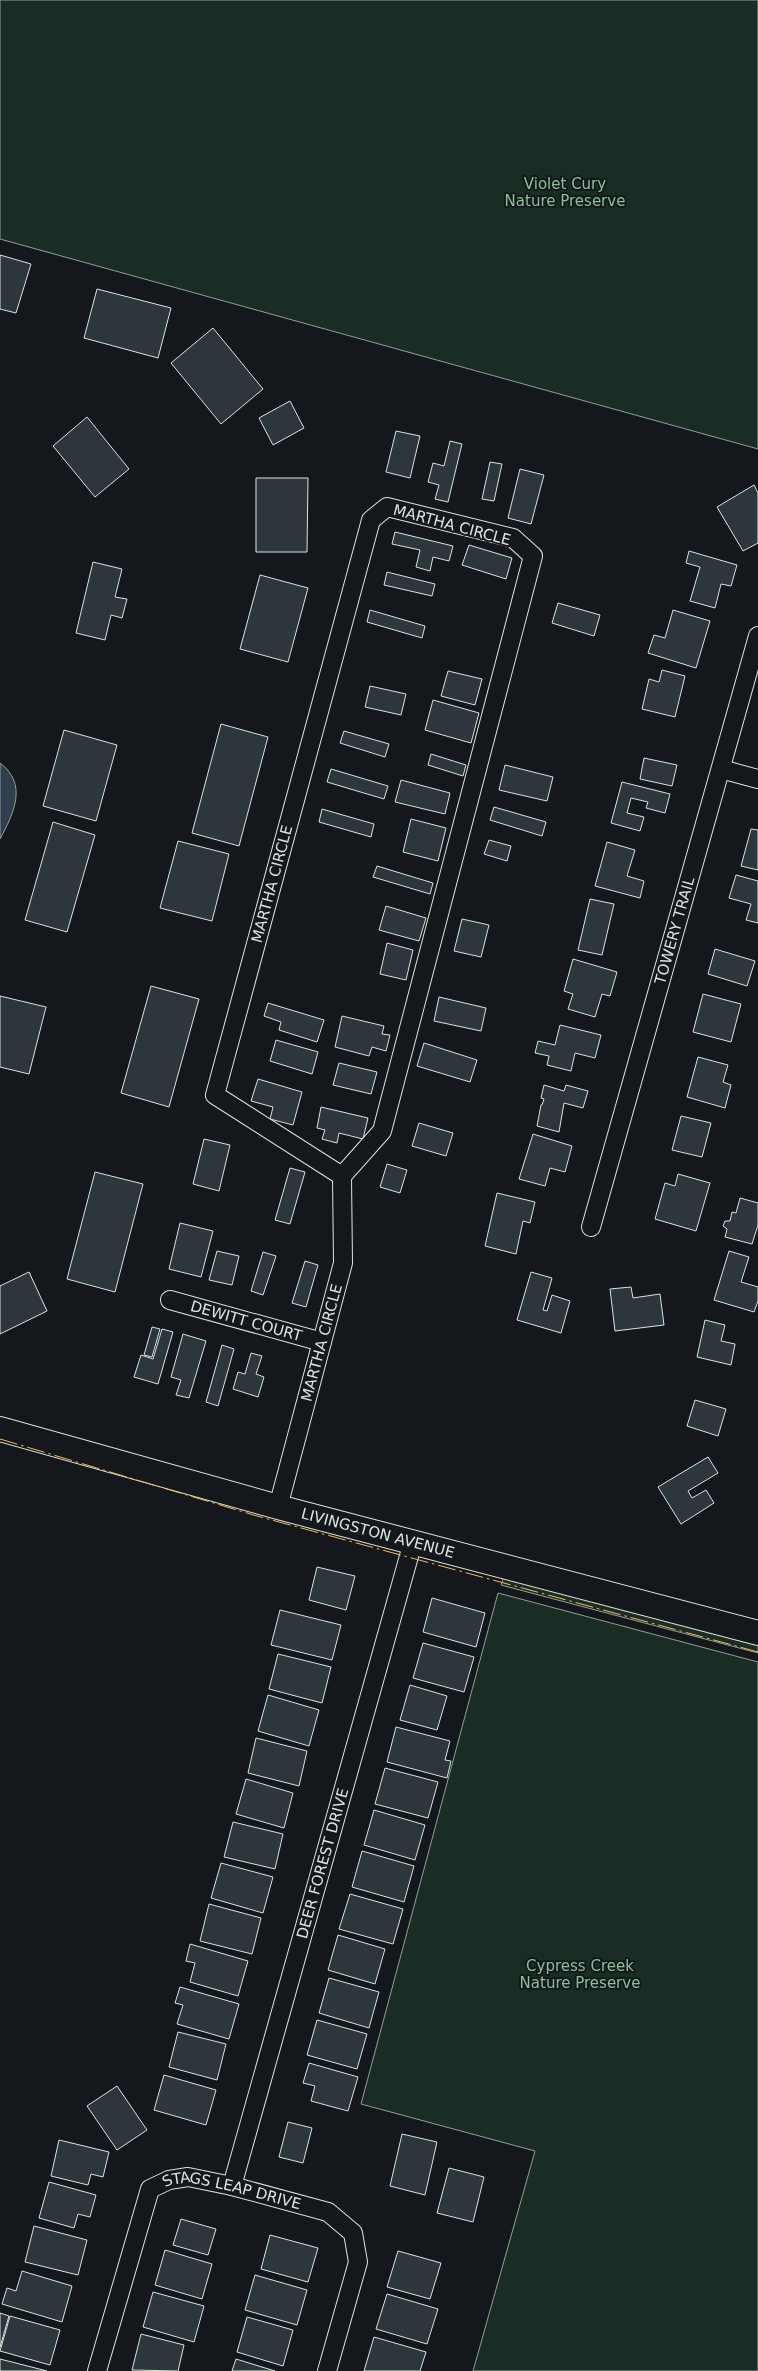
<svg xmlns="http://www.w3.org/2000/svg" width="758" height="2371" viewBox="0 0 758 2371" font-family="'DejaVu Sans',sans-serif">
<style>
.green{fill:#1a2d24;stroke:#939e99}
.water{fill:#2f3f4d;stroke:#939e99}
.building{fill:#2c363c;stroke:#d8e6dc}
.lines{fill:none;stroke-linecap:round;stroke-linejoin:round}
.street-casing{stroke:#d8e6dc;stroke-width:20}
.secondary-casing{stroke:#d8e6dc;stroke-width:26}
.street{stroke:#14181c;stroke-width:18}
.secondary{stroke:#14181c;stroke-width:24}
.power{stroke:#ffb74d;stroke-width:1;stroke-dasharray:18 4 2.5 4;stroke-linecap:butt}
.labels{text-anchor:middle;stroke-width:4;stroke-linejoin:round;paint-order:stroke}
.park-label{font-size:15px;fill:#8ac095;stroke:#14181c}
.street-label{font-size:15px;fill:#d8e6dc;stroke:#14181c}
</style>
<rect width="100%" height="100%" fill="#14181c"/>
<path class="green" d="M0,0h758v449l-758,-210z
M504,1576l254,67v10l-257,-68z
M498,1593l260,69v709h-285l62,-220 -174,-47z"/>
<path class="water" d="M0,763c28,21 14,50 0,76z"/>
<path class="building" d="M0,255l31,9 -15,49 -16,-4z
M97,289l74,19 -13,50 -74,-20z
M213,328l50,61 -42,35 -50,-61z
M290,401l14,27 -31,17 -14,-27z
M87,417l42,52 -34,28 -42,-51z
M396,431l24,5 -10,42 -24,-6z
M450,441l12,3 -14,58 -13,-3 4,-14 -11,-3 5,-19 11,3z
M490,462l12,2 -8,37 -12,-2z
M520,469l24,6 -13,49 -23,-6z
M256,478h52l-1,74h-51z
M754,485l4,8v50l-15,8 -26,-44z
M395,532l58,14 -4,15 -16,-4 -3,14 -14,-4 4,-17 -28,-6z
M469,545l43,13 -6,21 -44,-14z
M689,551l48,14 -6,21 -10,-2 -6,24 -25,-7 10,-34 -14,-4z
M93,562l29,7 -7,28 12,2 -5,19 -11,-3 -6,25 -29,-7z
M387,572l48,12 -3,12 -48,-11z
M260,575l48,13 -20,74 -48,-13z
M558,603l42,12 -6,21 -42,-13z
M370,610l55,16 -3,12 -55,-16z
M673,610l37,11 -14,47 -48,-15 6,-18 11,3z
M662,670l23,6 -10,41 -33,-8 7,-30 10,3z
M448,671l34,8 -7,26 -34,-9z
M370,686l36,8 -5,21 -36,-8z
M433,700l46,13 -8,30 -46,-13z
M221,724l47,13 -29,109 -47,-13z
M64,730l53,15 -21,76 -53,-15z
M344,731l45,13 -4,13 -45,-14z
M431,754l35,11 -3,11 -35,-11z
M644,758l33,7 -5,21 -32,-7z
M505,765l48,12 -6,24 -48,-11z
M331,769l57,17 -4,13 -57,-17z
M401,780l49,13 -5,21 -50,-12z
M622,782l48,12 -5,19 -19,-5 2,-6 -17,-4 -4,15 17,4 -4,14 -29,-8z
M494,807l52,15 -4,14 -52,-16z
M322,809l52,15 -3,13 -52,-15z
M411,819l35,9 -8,33 -35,-9z
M53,822l42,13 -28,97 -42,-12z
M751,829l7,1v40l-17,-4z
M489,840l22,6 -4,15 -23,-7z
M178,841l51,13 -17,67 -52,-13z
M607,842l28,8 -8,26 17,5 -4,17 -45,-12z
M377,866l56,17 -3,11 -57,-17z
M736,875l22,6v42l-12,-3 5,-16 -22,-6z
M590,899l24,5 -12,51 -24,-5z
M386,906l40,12 -7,23 -40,-11z
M462,919l27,6 -8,32 -27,-6z
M387,943l26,7 -7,30 -26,-6z
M715,949l40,12 -8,25 -39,-12z
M573,959l44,13 -7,24 -8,-2 -7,23 -27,-8 5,-15 -9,-3z
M151,986l48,13 -30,108 -48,-14z
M703,994l38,10 -10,38 -38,-10z
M0,996l46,11 -17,67 -29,-7z
M439,997l47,11 -5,23 -47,-10z
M268,1003l56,17 -7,22 -38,-12 2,-8 -17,-6z
M342,1016l42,10 -2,8 8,1 -4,16 -14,-4 -3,9 -34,-9z
M560,1025l41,10 -6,23 -20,-5 -4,18 -24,-6 2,-9 -14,-3 3,-12 17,4z
M276,1040l42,12 -6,22 -42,-13z
M424,1043l53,17 -7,22 -53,-16z
M698,1057l30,8 -5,17 8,3 -6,23 -38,-11z
M339,1063l38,9 -6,22 -38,-9z
M258,1079l44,13 -9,33 -23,-6 3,-12 -22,-6z
M544,1085l20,6 2,-6 22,6 -5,17 -19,-5 -5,29 -22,-6 4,-21h1l2,-6 -3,-1z
M321,1107l47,11 -5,21 -24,-6 -2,10 -15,-4 3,-9 -8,-2z
M681,1116l30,7 -9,34 -30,-7z
M419,1123l34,10 -7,23 -34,-10z
M533,1134l39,12 -7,26 -15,-4 -5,18 -26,-7z
M204,1139l26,6 -11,46 -26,-7z
M387,1164l20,6 -7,23 -20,-6z
M290,1168l15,4 -15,52 -15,-4z
M95,1172l48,12 -28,108 -48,-13z
M678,1174l32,9 -14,48 -41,-12 10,-36 10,3z
M497,1193l38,9 -5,21 -7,-2 -7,33 -31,-8z
M740,1198l18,5v22l-6,19 -27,-7 2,-8 -4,-3 2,-5h5l2,-9 4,1z
M180,1223l33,8 -12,46 -32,-8z
M217,1251l22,5 -7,29 -23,-5z
M729,1251l20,6 -8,25 17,5v14l-4,11 -40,-12z
M263,1252l13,4 -13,39 -12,-4z
M305,1261l13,4 -12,42 -14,-4z
M29,1272l18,39 -47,23v-48z
M531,1272l21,6 -9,32 4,1 5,-16 18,6 -9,32 -44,-13z
M631,1287l2,11 27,-4 4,31 -49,6 -5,-42z
M705,1320l20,5 -4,16 14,3 -4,21 -34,-8z
M152,1327l8,2 -8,28 -8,-2z
M162,1329l11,3 -15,52 -24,-7 7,-22 12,4z
M183,1334l23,7 -17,57 -13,-3 5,-15 -10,-3z
M222,1345l12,4 -16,57 -12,-4z
M251,1353l11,3 -6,18 8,3 -6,20 -25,-8 5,-17 7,2z
M695,1400l31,9 -8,27 -31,-10z
M708,1457l10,16 -30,18 4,7 14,-8 8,13 -33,21 -23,-37z
M317,1567l38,9 -9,34 -37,-10z
M432,1598l53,15 -9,34 -53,-15z
M280,1610l61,15 -9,35 -61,-15z
M423,1643l51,14 -10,35 -51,-14z
M278,1654l53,13 -9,36 -53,-14z
M410,1685l37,11 -10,34 -37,-10z
M268,1695l51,15 -10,36 -51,-15z
M396,1727l54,14 -5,19 6,1 -4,17 -60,-16z
M256,1738l51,13 -8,35 -51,-13z
M385,1768l53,14 -10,36 -53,-14z
M246,1779l47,14 -9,35 -48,-14z
M374,1810l51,15 -10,35 -51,-15z
M233,1822l50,12 -8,35 -51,-12z
M362,1851l52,15 -10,36 -52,-15z
M221,1863l52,14 -10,36 -52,-15z
M350,1894l53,15 -10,35 -54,-15z
M209,1904l52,14 -9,36 -52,-13z
M338,1935l47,14 -10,35 -47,-14z
M190,1944l58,17 -10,35 -48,-14 5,-19 -9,-2z
M329,1978l50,14 -10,36 -50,-15z
M180,1987l59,17 -10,35 -52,-15 6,-19 -8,-2z
M317,2020l50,14 -10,35 -50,-14z
M178,2032l48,12 -9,36 -48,-13z
M309,2063l49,14 -10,34 -37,-10 4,-15 -12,-3z
M164,2075l52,15 -10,35 -52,-15z
M117,2086l30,44 -30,20 -30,-44z
M288,2122l24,6 -9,35 -24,-6z
M402,2134l35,8 -12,53 -35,-9z
M59,2140l50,12 -6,25 -12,-3 -3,11 -37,-9z
M449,2168l35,9 -11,45 -36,-9z
M49,2182l47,13 -6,22 -12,-3 -4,14 -35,-10z
M181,2219l35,10 -8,26 -35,-10z
M34,2226l53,14 -9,35 -53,-13z
M270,2235l48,13 -10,34 -47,-13z
M165,2250l47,14 -10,35 -47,-14z
M398,2251l43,12 -11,36 -43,-12z
M22,2271l50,15 -10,36 -60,-18 5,-16 9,3z
M255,2275l52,15 -10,35 -52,-15z
M153,2292l51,14 -10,36 -51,-15z
M387,2294l51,15 -11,35 -51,-15z
M0,2313l9,3 -9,31z
M10,2316l50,14 -10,35 -50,-14z
M247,2317l46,13 -10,36 -46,-14z
M141,2334l43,11 -6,26 -46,-1z
M374,2337l52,15 -6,19h-56z
M0,2359l47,12h-47z
M236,2359l39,12h-43z"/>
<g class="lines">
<g class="street-casing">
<g id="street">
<path d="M387,507l126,31 20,18 -151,575 -40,45 -127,-81 156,-575z"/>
<path d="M721,769l37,10"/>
<path id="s1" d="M591,1227l167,-591"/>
<path id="s2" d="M170,1300l152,42"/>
<path id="s3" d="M278,1507l65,-244 -1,-87"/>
<path id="s4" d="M232,2186l181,-644"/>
<path id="s5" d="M97,2371l53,-182 19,-9 19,-3 44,9 96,26 25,21 5,29 -31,109"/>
</g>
</g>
<g class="secondary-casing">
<g id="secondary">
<path id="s6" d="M0,1429l278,78 480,126"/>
</g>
</g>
<use href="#street" class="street"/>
<use href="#secondary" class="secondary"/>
<path class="power" d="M0,1439l257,77 501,136"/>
</g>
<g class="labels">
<g class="park-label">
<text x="565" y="189">Violet Cury<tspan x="565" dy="17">Nature Preserve</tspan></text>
<text x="580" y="1971">Cypress Creek<tspan x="580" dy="17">Nature Preserve</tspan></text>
</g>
<g class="street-label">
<text transform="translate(452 525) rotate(15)" y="5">MARTHA CIRCLE</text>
<text transform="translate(272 884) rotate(-75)" y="5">MARTHA CIRCLE</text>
<text dy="5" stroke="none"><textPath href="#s1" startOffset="308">TOWERY TRAIL</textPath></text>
<text dy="5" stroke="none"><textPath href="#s2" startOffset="79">DEWITT COURT</textPath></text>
<text dy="5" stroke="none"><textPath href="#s3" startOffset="170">MARTHA CIRCLE</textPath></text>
<text dy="5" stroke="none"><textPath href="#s6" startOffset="392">LIVINGSTON AVENUE</textPath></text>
<text dy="5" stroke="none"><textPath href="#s4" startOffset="335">DEER FOREST DRIVE</textPath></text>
<text dy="5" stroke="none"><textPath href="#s5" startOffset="275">STAGS LEAP DRIVE</textPath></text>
</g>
</g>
</svg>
